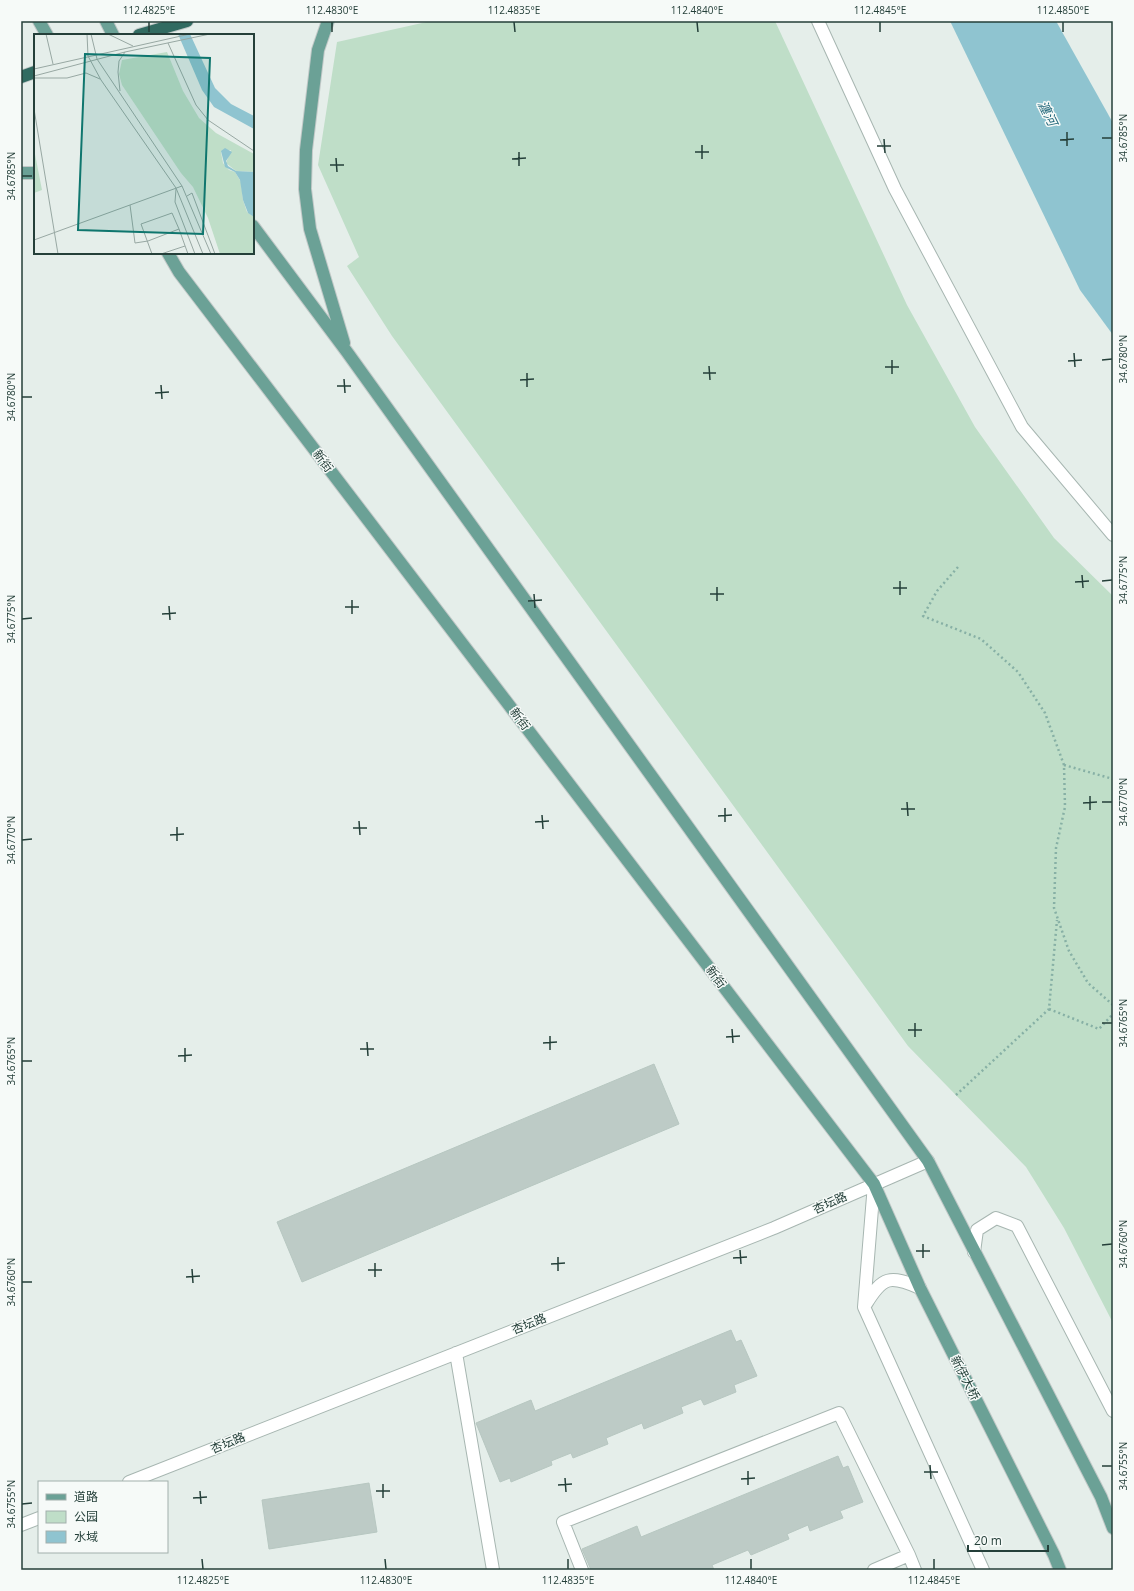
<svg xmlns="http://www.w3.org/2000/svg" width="1134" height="1591" viewBox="0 0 1134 1591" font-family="'Open Sans','Noto Sans SC',sans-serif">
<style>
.green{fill:#bfdec8}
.water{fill:#8fc4d0}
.building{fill:#bdcbc6;stroke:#b7c7c1}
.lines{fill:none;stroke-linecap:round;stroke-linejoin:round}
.minor-casing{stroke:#a7b6b1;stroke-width:14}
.major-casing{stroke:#c2c9c8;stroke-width:14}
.highway-casing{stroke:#c2c9c8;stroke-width:14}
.path{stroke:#87b0a5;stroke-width:2.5;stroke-dasharray:2 3;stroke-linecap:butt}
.minor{stroke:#fff;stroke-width:12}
.major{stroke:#6ba196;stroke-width:12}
.highway{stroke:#316b61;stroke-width:12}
.ticks{fill:none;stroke:#243f39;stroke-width:1.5}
.labels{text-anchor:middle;stroke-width:3;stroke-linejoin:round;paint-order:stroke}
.street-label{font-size:12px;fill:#243f39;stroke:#f6faf8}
.water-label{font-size:13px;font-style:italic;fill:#20677a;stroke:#f6faf8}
.inset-road{fill:none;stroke:#98a8a3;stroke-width:1}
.view{fill:#0f766e;fill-opacity:0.15;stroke:#0f766e;stroke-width:2}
.inset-edge{fill:none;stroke:#243f39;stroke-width:2}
.neatline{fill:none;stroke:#243f39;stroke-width:1.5}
.ticks-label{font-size:10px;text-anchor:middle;fill:#243f39}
</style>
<rect width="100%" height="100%" fill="#e5eeea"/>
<path class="green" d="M431,21h344l132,284 68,122 79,111 59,58v727l-49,-95 -38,-61 -118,-121 -516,-710 -45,-70 12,-9 -41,-92 19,-123z"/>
<path class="water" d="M950,21h106l57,102v212l-33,-45z"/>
<path class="building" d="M654,1064l25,60 -377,158 -25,-60z
M731,1330l5,12 5,-2 16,36 -23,9 2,7 -32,13 -3,-6 -20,8 2,6 -39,16 -2,-6 -36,15 2,6 -35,14 -2,-5 -20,8 1,4 -41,17 -1,-4 -10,4 -24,-59 55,-23 4,11z
M838,1456l5,12 5,-2 15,36 -23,9 3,7 -33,13 -2,-6 -21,9 2,5 -38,16 -3,-5 -36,15 2,5h-123l-9,-21 55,-23 4,11z
M369,1483l8,49 -108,17 -7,-49z"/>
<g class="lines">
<g class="minor-casing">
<path id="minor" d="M818,21l77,168 127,238 91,108
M874,1184l-10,123 119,263
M974,1252l3,-22 19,-12 21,8 96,185
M866,1304c17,-28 24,-29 54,-16
M456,1353l37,217
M129,1482l645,-254 154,-67
M21,1525l18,-7
M582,1570l-19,-48 276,-109 70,142
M874,1570l35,-15 6,15"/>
</g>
<g class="major-casing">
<path id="major" d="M39,21l8,14
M106,21l7,14
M328,21l-10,29 -12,100 -1,39 5,40 34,114
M21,173h14
M253,226l94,126 581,809 173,336 12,31
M168,253l11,19 695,912 46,104 134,267 6,15"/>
</g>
<g class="highway-casing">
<path id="highway" d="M139,35l48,-14
M21,77l14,-5"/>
</g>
<path class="path" d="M958,567l-21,24 -14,25 58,23 37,33 27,41 19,52 1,42 -9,41 -2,60 15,43 19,32 25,22
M1064,765l49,14
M1049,1009l50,20 14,-15
M956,1095l93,-86 8,-89"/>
<use href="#minor" class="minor"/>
<use href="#major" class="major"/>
<use href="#highway" class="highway"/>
</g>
<path class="ticks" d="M149,22v10M332,22v10M514,22l1,10M697,22l1,10M880,22v10M1063,22v10M1067,132v14M1102,138h10M884,139l1,14M1060,140l14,-1M702,145v14M877,146h14M519,152v14M695,152h14M336,158l1,14M512,159l14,-1M330,165h14M22,176h10M1074,353l1,14M892,360v14M1102,360l10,-1M1068,361l14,-1M709,366l1,14M885,367h14M527,373v14M703,373h13M344,379l1,14M520,380l14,-1M161,385l1,14M337,386h14M155,393l14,-1M22,397h10M1082,575l1,13M900,581v14M1102,581l10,-1M1075,582l14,-1M717,587v14M893,588h14M534,594l1,14M710,594h14M352,600v14M528,601l14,-1M169,606l1,14M345,607h14M162,614l14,-1M22,619l10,-1M1090,796v14M907,802l1,14M1102,802h10M1083,803l14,-1M725,808v14M901,809h14M542,815l1,14M718,816l14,-1M359,821l1,14M535,822l14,-1M177,827v14M353,828h14M170,835l14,-1M22,840l10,-1M915,1023v14M1102,1023h10M732,1029l1,14M908,1030h14M550,1036v14M726,1037l14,-1M367,1042l1,14M543,1043l14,-1M185,1048v14M360,1049h14M178,1056l14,-1M22,1061h10M923,1244v14M1102,1245l10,-1M740,1250l1,14M916,1251h14M558,1257v14M733,1258l14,-1M375,1263v14M551,1264l14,-1M192,1269l1,14M368,1270h14M186,1277l14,-1M22,1282h10M930,1465l1,14M1102,1466h10M748,1471v14M924,1472h14M565,1478l1,14M741,1479l14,-1M383,1484v14M558,1485l14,-1M200,1491l1,13M376,1491h14M193,1498l14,-1M22,1504l10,-1M202,1559l1,10M385,1559l1,10M568,1559v10M751,1559v10M934,1559v10"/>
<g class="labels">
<g class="street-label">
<text transform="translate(323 461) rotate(53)" y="4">新街</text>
<text transform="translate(520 719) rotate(53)" y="4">新街</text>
<text transform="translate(716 977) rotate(53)" y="4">新街</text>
<text transform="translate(830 1203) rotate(-24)" y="4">杏坛路</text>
<text transform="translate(529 1324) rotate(-21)" y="4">杏坛路</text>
<text transform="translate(965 1378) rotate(63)" y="4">新伊大桥</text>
<text transform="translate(228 1443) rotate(-22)" y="4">杏坛路</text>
</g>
<g class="water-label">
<text transform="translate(1048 113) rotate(64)" y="5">瀍河</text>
</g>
</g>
<g transform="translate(34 34)">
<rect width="220" height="220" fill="#e5eeea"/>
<path d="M133,18l16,39 16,27 17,15 38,21v18l-18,-1 -10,-8 5,-13 -10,2 2,11 6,7 6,2 6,10 2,18 4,12 7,5v37h-34l-12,-36 -15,-31 -12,-14 -59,-88 -3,-11 3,-14zM0,115l8,41 -8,3z" fill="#bfdec8"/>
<path d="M144,0h12l25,54 16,16 23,12v13l-40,-22 -12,-17zM191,114l7,4 -6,9 2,5 8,5 18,1v45l-6,-4 -5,-13 -3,-20 -5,-8 -10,-5 -4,-16z" fill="#8fc4d0"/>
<path class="inset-road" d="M12,0l7,30M53,0l1,22 13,24 75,108 27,66M57,0l6,25 85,127 29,68M74,0l25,12M134,9l28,62 12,15 46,31M0,35l156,-35M0,42l91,-24 85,-18M0,44h33l19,-5 14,6M86,57l-2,-19 1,-11 6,-9M0,75l24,145M142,155l-1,13 20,52M153,162l5,-3 23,61M96,171l5,38 13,-2 31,-12 9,25M0,206l148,-54M118,220l-11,-30 31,-11 7,16M127,220l24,-8"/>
<path class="view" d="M51,20l125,4 -7,176 -125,-4z"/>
<rect width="220" height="220" class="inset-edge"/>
</g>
<rect width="1134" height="1591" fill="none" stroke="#f6faf8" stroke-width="44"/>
<rect x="38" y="1481" width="130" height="72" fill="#f6faf8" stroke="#a2afac"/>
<rect x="46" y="1494" width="20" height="6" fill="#6ba196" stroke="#a2afac"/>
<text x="74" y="1501" font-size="12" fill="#243f39">道路</text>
<rect x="46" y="1511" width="20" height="12" fill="#bfdec8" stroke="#a2afac"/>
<text x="74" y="1521" font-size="12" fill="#243f39">公园</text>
<rect x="46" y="1531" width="20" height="12" fill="#8fc4d0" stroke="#a2afac"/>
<text x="74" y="1541" font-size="12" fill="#243f39">水域</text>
<path d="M968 1545v6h80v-6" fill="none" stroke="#243f39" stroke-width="2"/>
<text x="974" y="1545" font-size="12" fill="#243f39" stroke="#f6faf8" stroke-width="3" paint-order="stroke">20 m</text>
<rect x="22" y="22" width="1090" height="1547" class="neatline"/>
<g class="ticks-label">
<text x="149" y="14">112.4825°E</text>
<text x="332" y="14">112.4830°E</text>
<text x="514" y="14">112.4835°E</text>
<text x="697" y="14">112.4840°E</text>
<text x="880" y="14">112.4845°E</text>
<text x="1063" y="14">112.4850°E</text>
<text transform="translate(1123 138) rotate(-90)" y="4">34.6785°N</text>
<text transform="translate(11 176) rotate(-90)" y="4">34.6785°N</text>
<text transform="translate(1123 359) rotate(-90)" y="4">34.6780°N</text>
<text transform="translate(11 397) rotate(-90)" y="4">34.6780°N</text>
<text transform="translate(1123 580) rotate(-90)" y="4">34.6775°N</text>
<text transform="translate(11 619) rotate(-90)" y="4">34.6775°N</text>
<text transform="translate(1123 802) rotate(-90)" y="4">34.6770°N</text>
<text transform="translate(11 840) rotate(-90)" y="4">34.6770°N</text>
<text transform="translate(1123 1023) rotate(-90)" y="4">34.6765°N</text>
<text transform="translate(11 1061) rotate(-90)" y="4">34.6765°N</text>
<text transform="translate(1123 1244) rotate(-90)" y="4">34.6760°N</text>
<text transform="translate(11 1282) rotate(-90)" y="4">34.6760°N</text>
<text transform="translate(1123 1466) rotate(-90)" y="4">34.6755°N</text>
<text transform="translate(11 1504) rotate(-90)" y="4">34.6755°N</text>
<text x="203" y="1584">112.4825°E</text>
<text x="386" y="1584">112.4830°E</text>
<text x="568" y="1584">112.4835°E</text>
<text x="751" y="1584">112.4840°E</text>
<text x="934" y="1584">112.4845°E</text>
</g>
</svg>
